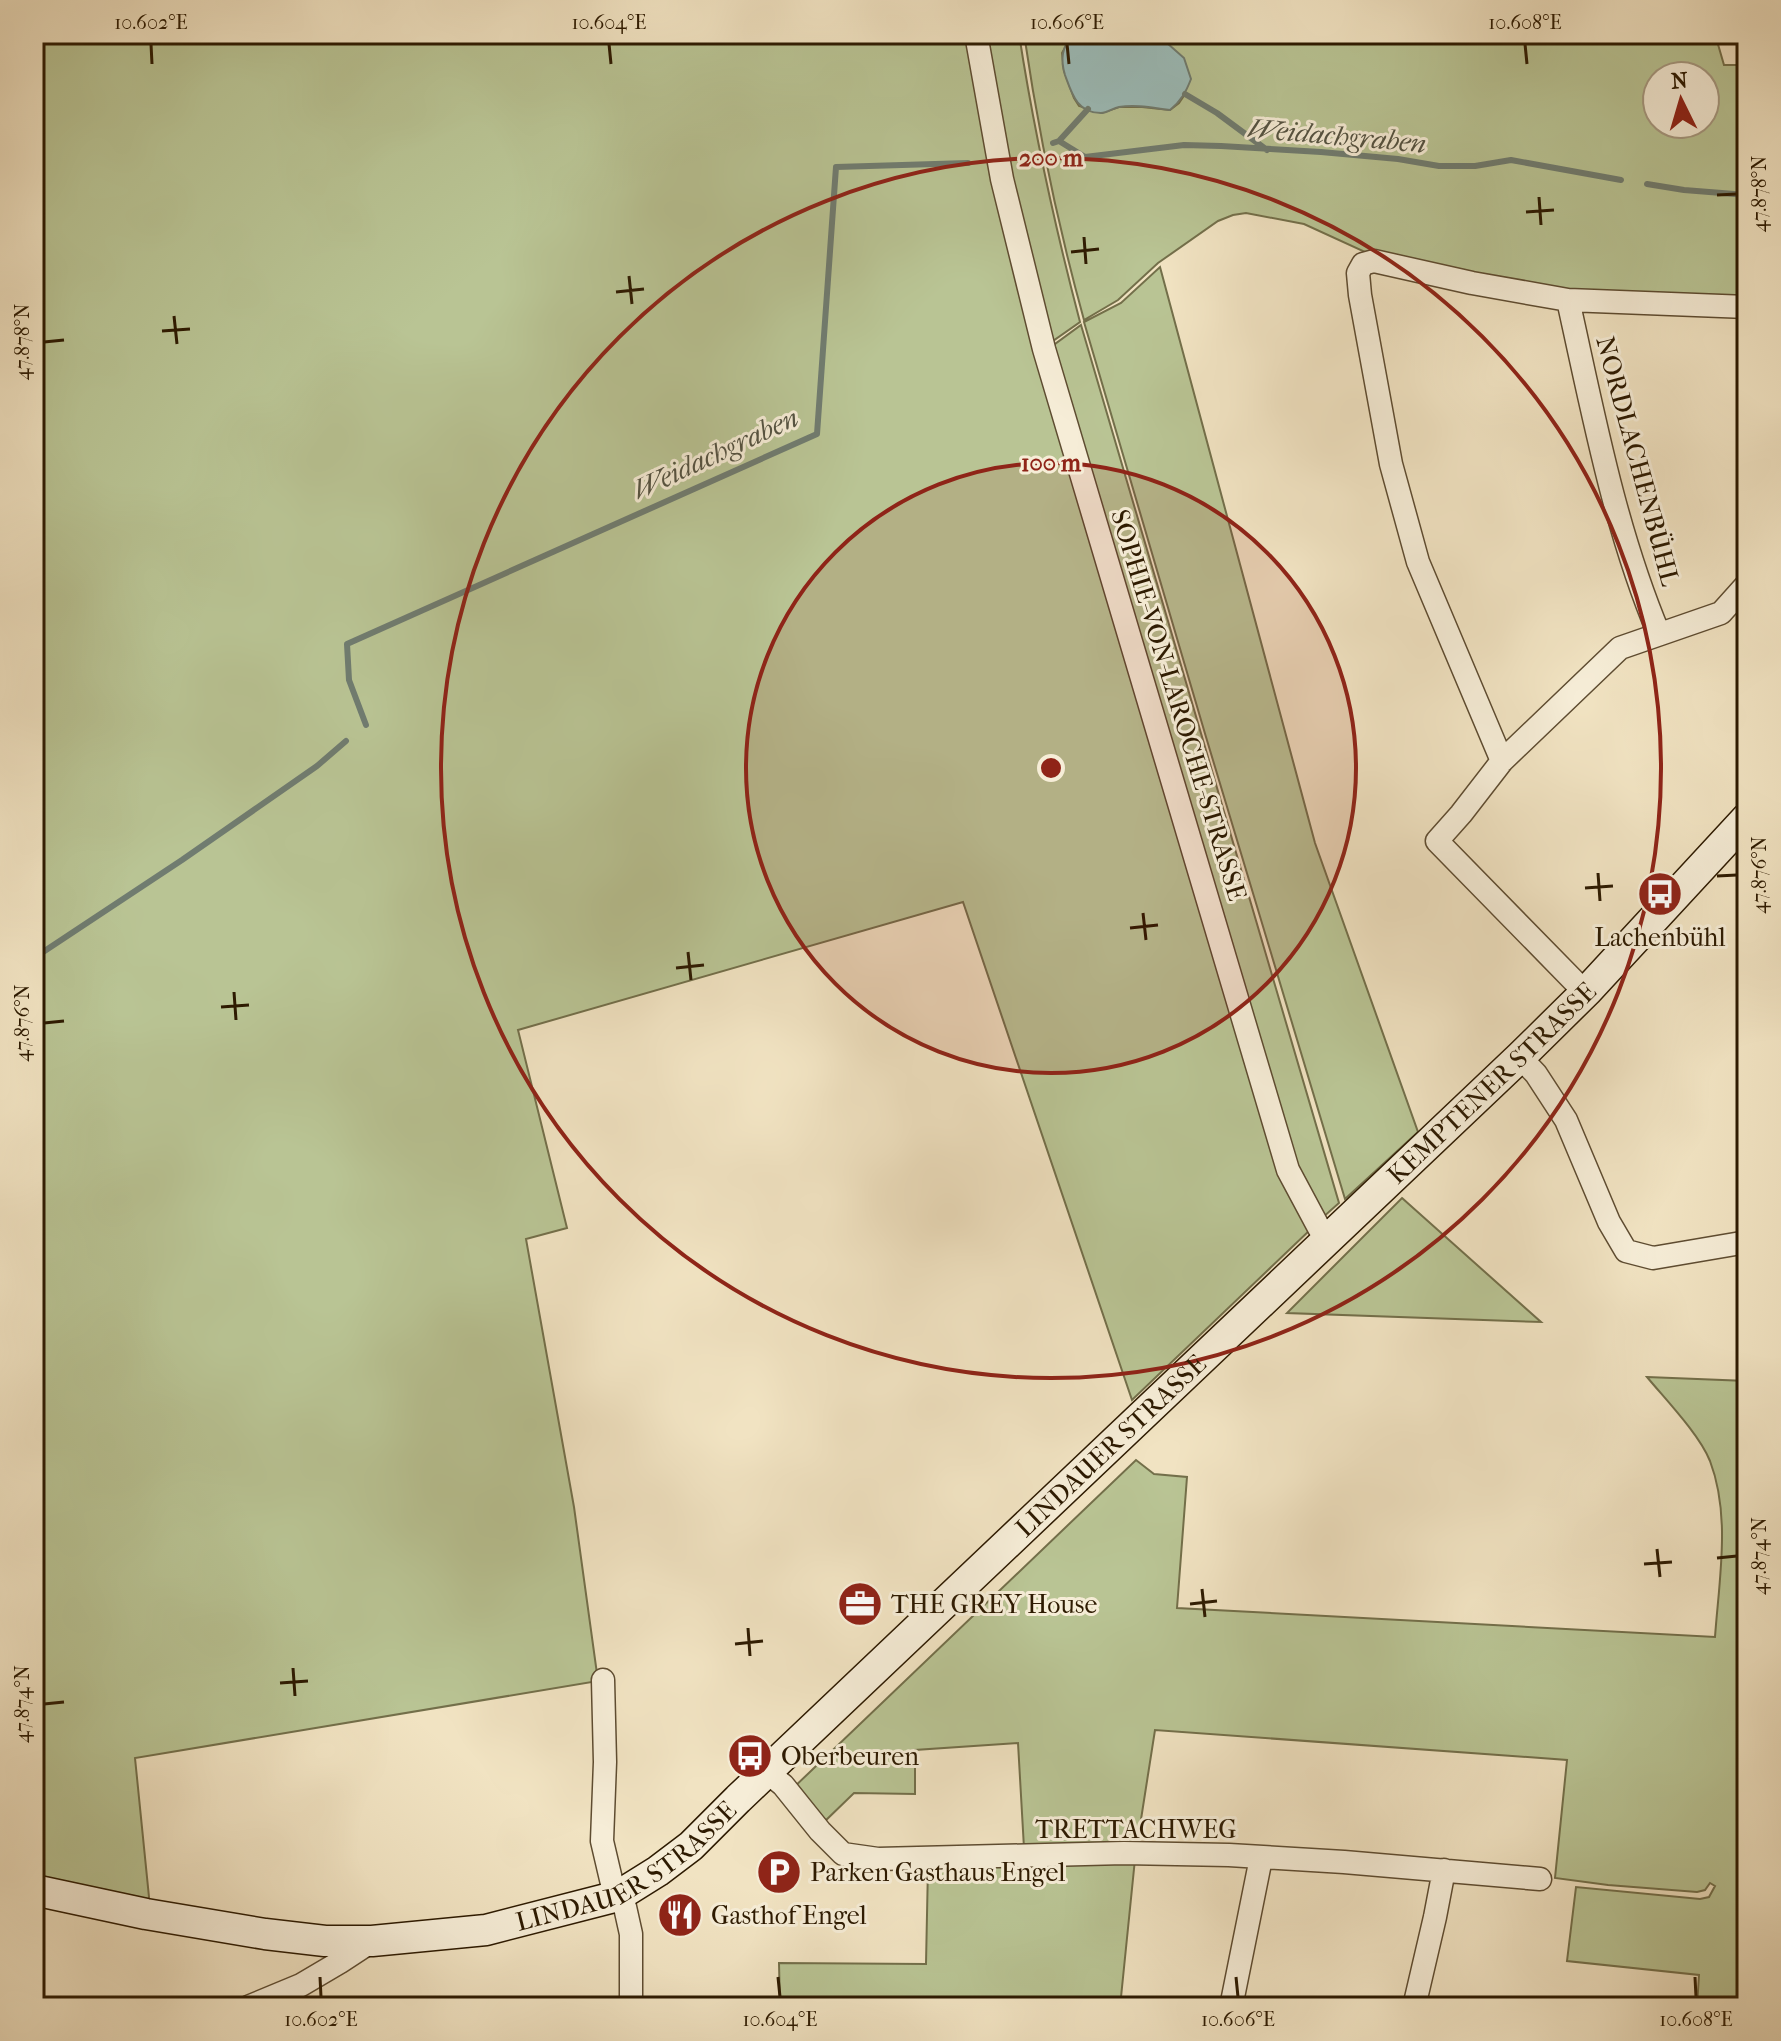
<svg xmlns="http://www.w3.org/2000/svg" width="1781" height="2041" viewBox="0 0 1781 2041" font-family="'IM FELL French Canon',serif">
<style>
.green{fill:#b9c494;stroke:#736f4a;stroke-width:2;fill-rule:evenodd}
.water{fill:#9cbdba;stroke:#707c70;stroke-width:2}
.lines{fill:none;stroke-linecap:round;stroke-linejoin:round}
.stream{stroke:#707c70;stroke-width:6}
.minor-casing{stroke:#5e4c31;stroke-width:25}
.secondary-casing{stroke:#2d1a01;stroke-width:33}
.minor{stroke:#f6edd7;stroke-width:22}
.secondary{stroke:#f6edd7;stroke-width:30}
.ticks{fill:none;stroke:#2d1a01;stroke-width:3}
.ring{fill:none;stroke:#8f2418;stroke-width:4}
.labels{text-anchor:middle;stroke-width:6;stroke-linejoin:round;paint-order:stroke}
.street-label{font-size:26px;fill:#2d1a01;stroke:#f6edd7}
.poi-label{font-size:26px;fill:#2d1a01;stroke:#f6edd7;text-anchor:start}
.water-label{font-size:28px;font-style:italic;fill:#545342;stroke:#f6edd7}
.centre{fill:#8f2418;stroke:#f6edd7;stroke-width:4}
.ring-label{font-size:24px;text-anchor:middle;font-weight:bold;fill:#8f2418;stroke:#f6edd7;stroke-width:6;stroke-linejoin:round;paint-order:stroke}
.neatline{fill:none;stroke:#2d1a01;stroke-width:3}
.ticks-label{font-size:20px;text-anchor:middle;fill:#2d1a01}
</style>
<rect width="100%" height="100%" fill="#f1e3c2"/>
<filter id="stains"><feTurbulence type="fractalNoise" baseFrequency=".0025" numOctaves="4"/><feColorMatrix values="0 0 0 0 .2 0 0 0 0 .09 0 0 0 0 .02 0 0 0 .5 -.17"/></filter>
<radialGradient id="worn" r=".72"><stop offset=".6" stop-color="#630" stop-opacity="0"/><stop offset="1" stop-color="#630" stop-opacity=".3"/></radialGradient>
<path class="green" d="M34,34h934l26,146 317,1049 -179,171 -169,-498 -445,128 49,198 -41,11 48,268 24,174 -463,77 15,149 -116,-25z
M983,34h36c15,97 36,193 61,288l-30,21 -39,-166z
M1024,34h49l-11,19 2,18 10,27 5,8 23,7 17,-6h23l28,3 9,-7 6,-9 -18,-50c-15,-2 -31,-3 -44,-10h592l9,31h23v239l-180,-8 -191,-39 -72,-33 -58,-11 -13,2 -15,6 -60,42 -40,37 -34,20c-26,-94 -46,-190 -60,-286zM1657,76h48v48h-48z
M1160,267l155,576 103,289 -73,67 -139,-462 -122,-415 37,-19z
M1081,325l258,878 -18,16 -27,-51 -243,-821z
M1402,1198l139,124 -254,-9z
M1647,1377l100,4v626h-50l2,-32 -132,-14 9,-74 124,12 9,-2 6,-11 -5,-3 -5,7 -8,2 -89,-7 -53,-7 12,-118 -412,-30 -18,115 -113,3 -6,-105 -103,7v44l-61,-1 -32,31 -32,-33 346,-331 18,14 33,3 -10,131 538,29c4,-57 16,-121 -5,-176 -11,-27 -44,-61 -63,-84z
M1135,1859l-15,148h-340l-1,-44 147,1 2,-98z"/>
<path class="water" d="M1073,34h50l23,7 21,2 17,15 7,21c-5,13 -10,22 -21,31 -16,-2 -34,-6 -51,-3 -6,1 -12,6 -18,6 -24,0 -29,-19 -36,-38 -5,-16 -3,-28 8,-41z"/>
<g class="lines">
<path class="stream" d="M1185,94l32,19 50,37
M1059,141l29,-32
M1053,143l6,-2 26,16 99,-12 37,1 100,6 77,7 41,7h36l36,-6 110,20
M1647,184l37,6 63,5
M366,725l-17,-45 -2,-36 470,-210 19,-267 132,-4
M34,958l148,-98 135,-94 29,-25"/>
<g class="minor-casing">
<path id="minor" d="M976,34l26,145 42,170 244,821 31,58 10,11
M1568,300c25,112 46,227 91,334
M1502,761l-84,-199 -27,-98 -31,-169 -2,-22 5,-9 11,-3 98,22 96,17 179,7
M1587,991l-11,-8 -139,-142 24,-27 41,-53 118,-113 101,-35 26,-29
M1520,1057l16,17 30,46 43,102 17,29 27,7 94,-16
M603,1680l2,82 -3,79 11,47 12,19 6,27v73
M768,1773l15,12 37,46 23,23 35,5 246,-6 105,2 115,7 196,17
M248,2007l53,-22 39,-23 32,-21
M1231,2007l30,-149
M1414,2007l21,-90 9,-47"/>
</g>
<g class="secondary-casing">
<g id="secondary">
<path id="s1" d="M34,1890l112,24 119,20 60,7h47l114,-11 132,-34 40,-25 33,-25 47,-47 782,-742 67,-66 160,-173"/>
</g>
</g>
<use href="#minor" class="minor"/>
<use href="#secondary" class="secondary"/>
</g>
<path class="ticks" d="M151,44l1,20M609,44l2,20M1067,44l2,20M1525,44l2,20M1717,195l20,-1M1539,197l2,28M1526,212l28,-2M1084,237l2,27M1071,252l28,-3M629,276l3,28M616,292l28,-3M174,316l3,28M162,331l28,-2M44,342l20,-2M1598,873l2,28M1717,876l20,-1M1585,888l28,-2M1143,913l3,27M1130,928l28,-3M688,952l3,28M676,968l28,-3M234,992l2,28M221,1007l28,-2M44,1023l20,-2M1657,1549l3,28M1717,1558l20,-2M1644,1564l28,-2M1202,1589l3,28M1190,1604l27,-3M748,1628l2,28M735,1644l28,-3M293,1668l2,28M280,1683l28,-2M44,1704l20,-2M320,1977l1,20M778,1977l2,20M1236,1977l2,20M1695,1977l1,20"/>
<circle cx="1051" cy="768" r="305" fill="#8f2418" fill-opacity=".12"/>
<g class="ring">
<circle cx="1051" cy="768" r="305"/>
<circle cx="1051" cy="768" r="610"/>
</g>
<defs>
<g id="bus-disc" transform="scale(2.3)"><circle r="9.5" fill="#8f2418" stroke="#f6edd7"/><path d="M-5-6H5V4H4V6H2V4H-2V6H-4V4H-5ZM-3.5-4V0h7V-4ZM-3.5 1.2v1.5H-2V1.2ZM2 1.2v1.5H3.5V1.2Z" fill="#fff"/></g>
<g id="office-disc" transform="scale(2.3)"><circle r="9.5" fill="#8f2418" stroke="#f6edd7"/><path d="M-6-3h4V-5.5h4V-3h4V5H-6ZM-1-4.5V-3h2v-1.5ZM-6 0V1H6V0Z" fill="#fff"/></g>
<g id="parking-disc" transform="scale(2.3)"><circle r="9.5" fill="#8f2418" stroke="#f6edd7"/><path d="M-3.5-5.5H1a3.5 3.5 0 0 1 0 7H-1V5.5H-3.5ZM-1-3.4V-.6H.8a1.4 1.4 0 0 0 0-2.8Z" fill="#fff"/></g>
<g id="restaurant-disc" transform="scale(2.3)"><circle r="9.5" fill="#8f2418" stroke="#f6edd7"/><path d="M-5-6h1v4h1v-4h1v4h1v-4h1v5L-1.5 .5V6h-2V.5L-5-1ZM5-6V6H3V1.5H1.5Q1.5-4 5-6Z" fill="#fff"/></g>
</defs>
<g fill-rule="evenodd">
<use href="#bus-disc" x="1660" y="894"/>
<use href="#office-disc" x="860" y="1604"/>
<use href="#bus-disc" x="750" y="1756"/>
<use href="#parking-disc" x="779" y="1872"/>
<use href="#restaurant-disc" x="680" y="1915"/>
</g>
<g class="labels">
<g class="street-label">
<text transform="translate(1638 461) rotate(75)" y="9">NORDLACHENBÜHL</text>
<text transform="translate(1179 705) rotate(73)" y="9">SOPHIE-VON-LAROCHE-STRASSE</text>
<text dy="9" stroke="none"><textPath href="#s1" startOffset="1788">KEMPTENER STRASSE</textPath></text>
<text dy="9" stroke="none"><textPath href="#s1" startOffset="1262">LINDAUER STRASSE</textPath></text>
<text x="1136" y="1838">TRETTACHWEG</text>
<text dy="9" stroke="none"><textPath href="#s1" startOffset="614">LINDAUER STRASSE</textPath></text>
</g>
<g class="poi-label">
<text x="1660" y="946" text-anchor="middle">Lachenbühl</text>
<text x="891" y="1613">THE GREY House</text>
<text x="781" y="1765">Oberbeuren</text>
<text x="810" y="1881">Parken Gasthaus Engel</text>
<text x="711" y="1924">Gasthof Engel</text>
</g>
<g class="water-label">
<text transform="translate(1337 135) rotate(5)" y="10">Weidachgraben</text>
<text transform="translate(715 453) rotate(-25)" y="10">Weidachgraben</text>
</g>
</g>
<circle cx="1051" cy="768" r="12" class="centre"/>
<g class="ring-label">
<text x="1051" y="166">200 m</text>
<text x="1051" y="471">100 m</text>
</g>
<rect width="1781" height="2041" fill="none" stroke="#f1e3c2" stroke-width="88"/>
<g transform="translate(1681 100) rotate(355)"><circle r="38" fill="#f6edd7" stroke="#a69981" stroke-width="2"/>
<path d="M0-6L14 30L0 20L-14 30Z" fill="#8f2418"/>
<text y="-12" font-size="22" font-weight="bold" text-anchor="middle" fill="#2d1a01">N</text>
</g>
<rect x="44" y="44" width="1693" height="1953" class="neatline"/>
<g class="ticks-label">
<text x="151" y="29">10.602°E</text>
<text x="609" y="29">10.604°E</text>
<text x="1067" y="29">10.606°E</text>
<text x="1525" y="29">10.608°E</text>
<text transform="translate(1759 194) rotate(-90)" y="7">47.878°N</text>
<text transform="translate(22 342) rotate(-90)" y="7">47.878°N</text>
<text transform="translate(1759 875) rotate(-90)" y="7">47.876°N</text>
<text transform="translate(22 1023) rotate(-90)" y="7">47.876°N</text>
<text transform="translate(1759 1556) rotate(-90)" y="7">47.874°N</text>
<text transform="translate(22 1704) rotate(-90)" y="7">47.874°N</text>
<text x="321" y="2026">10.602°E</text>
<text x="780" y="2026">10.604°E</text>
<text x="1238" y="2026">10.606°E</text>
<text x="1696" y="2026">10.608°E</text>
</g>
<rect width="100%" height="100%" filter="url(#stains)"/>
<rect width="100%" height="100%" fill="url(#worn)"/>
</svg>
